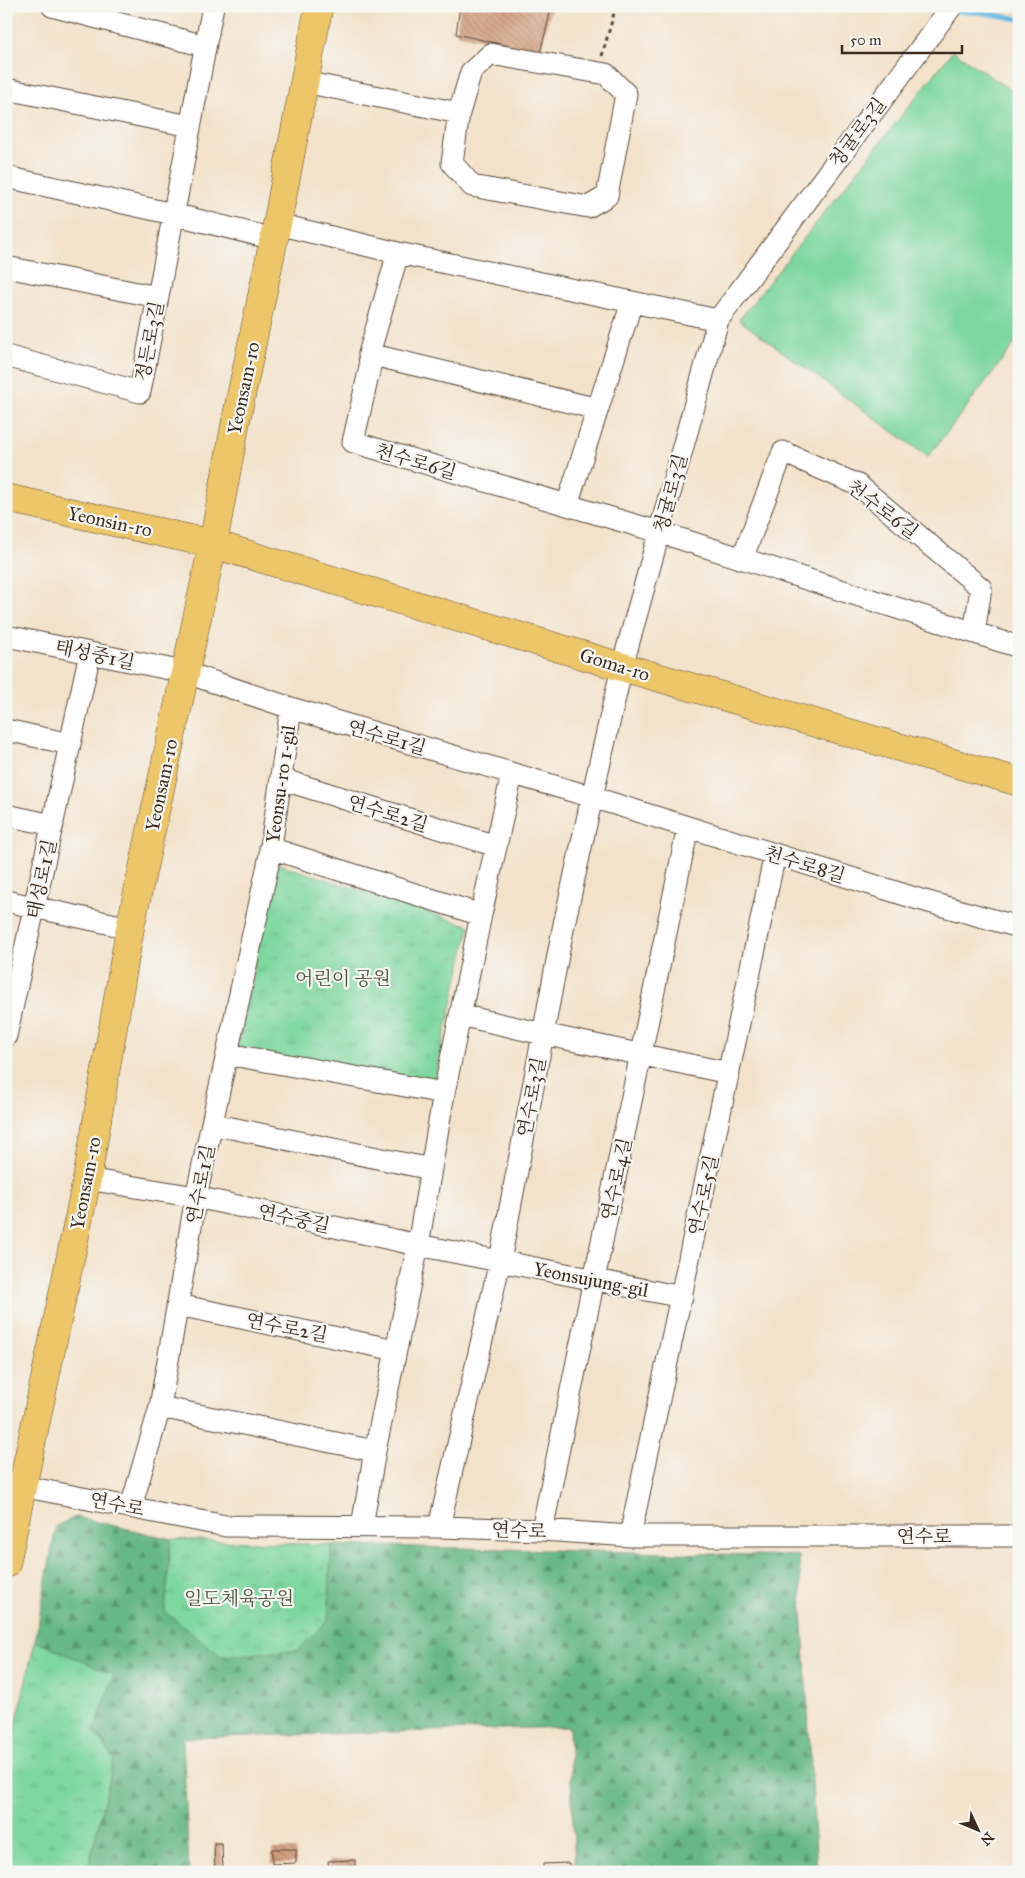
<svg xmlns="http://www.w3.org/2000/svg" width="1025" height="1878" viewBox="0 0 1025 1878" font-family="'IM FELL Great Primer','Noto Serif KR',serif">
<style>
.grass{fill:#7dd79e;stroke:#5c805e}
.forest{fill:url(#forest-firs);stroke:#507152}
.park{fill:url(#park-tufts);stroke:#5c805e}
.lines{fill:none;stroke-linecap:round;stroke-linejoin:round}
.stream{stroke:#69bae4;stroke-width:5}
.building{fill:url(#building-back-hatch)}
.minor-casing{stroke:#574638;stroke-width:23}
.major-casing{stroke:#574638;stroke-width:29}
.path{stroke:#574638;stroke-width:3;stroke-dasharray:4 4;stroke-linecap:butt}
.minor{stroke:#fff;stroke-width:21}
.major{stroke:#ecc669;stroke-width:28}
.labels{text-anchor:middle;stroke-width:4.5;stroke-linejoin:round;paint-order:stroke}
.street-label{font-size:19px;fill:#3b2a1e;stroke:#f6f6f2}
.park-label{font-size:19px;fill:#4c553e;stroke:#f6f6f2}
</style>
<defs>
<pattern id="forest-firs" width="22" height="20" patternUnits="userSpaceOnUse" patternTransform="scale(1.25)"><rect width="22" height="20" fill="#66b885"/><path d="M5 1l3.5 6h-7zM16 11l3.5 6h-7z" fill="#55966c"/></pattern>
<pattern id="park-tufts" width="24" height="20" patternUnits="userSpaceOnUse" patternTransform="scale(1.25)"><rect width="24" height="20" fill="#7dd79e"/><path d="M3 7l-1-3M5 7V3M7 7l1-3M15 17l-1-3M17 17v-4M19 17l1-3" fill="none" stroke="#6db988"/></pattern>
<pattern id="building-back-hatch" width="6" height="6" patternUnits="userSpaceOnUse" patternTransform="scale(1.25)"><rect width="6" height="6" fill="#d29f7e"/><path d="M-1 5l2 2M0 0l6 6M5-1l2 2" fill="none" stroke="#ac8267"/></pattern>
</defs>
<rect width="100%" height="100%" fill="#f6f6f2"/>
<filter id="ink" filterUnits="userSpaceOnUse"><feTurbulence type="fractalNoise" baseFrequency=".02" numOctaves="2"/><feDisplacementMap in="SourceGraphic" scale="10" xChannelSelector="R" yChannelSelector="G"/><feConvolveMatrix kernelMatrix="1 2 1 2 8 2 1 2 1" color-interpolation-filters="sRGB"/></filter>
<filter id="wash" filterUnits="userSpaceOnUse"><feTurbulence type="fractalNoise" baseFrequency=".0096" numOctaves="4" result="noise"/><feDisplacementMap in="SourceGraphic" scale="20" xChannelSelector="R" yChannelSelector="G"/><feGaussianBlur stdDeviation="1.12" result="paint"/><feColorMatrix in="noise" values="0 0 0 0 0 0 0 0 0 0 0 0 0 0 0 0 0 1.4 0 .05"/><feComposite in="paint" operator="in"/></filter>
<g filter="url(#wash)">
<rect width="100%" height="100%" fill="#f3e2ca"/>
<path class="grass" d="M953,51l66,45v242l-91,119 -189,-137z"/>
<path class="forest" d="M76,1517l95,22 -6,73 132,38 31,-30 3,-75 468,11 18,316h-242l-6,-145 -386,11 6,134h-102l27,-112 -20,-29 20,-55 -79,-35 21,-115z"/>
<path class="park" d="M276,863l194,63 -37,158 -196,-36z
M171,1539l160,6 -3,75 -30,30 -77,6 -56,-44z
M35,1641l79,34 -20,56 20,29 -27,112h-81v-103z"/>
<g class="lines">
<path class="stream" d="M882,6l59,4
M955,11l29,2 35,6"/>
</g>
<g id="blocks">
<path class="building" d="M460,6h92l-12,47 -84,-19z
M214,1843h8l1,29h-8z
M272,1849h24v14l-24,1z
M355,1860v12h-26l-1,-11z
M569,1863v9h-26v-8z"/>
</g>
</g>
<g filter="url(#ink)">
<use href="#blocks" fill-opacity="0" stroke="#574638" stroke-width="1"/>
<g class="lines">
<g class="minor-casing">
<path id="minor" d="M52,6l153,40
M304,82l155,31 -7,50 20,23 116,21 19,-11 19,-102 -20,-20 -115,-20 -20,18 -12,41
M6,89l184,37
M6,177l167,37 101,25
M277,224l121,29 320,67
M398,253l-29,101 1,13 -17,75 306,90 360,115
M6,267l152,30
M369,354l229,55
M6,356l134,36 73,-386
M567,505l65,-203
M742,559l41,-107 75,33 123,103 -7,44
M6,636l178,36 107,36 301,89 326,102 101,28
M6,730l64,14
M281,779l215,67
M6,815l47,10
M270,848l211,67
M6,901l124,27
M460,1015l83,19 186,39
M6,1036l84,-383
M227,1054l217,39 37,-178 31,-141
M212,1124l219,45
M87,1179l109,18 222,48 264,52
M178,1305l218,45
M160,1407l215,44
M6,1483l220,43 213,1 103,3 88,6h389
M131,1507l29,-100 36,-210 73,-337 22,-152
M362,1526l13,-75 43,-206 26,-152
M439,1527l61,-266 63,-332 29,-132 30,-130 96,-347 234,-314
M542,1530l146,-703
M630,1536l145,-682"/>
</g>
<g class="major-casing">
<path id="major" d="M6,498l207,46 409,123 397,115
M6,1564l81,-385 43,-251 83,-384 24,-129 40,-191 42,-218"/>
</g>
<path class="path" d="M602,56l14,-50"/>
<use href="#minor" class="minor"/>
<use href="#major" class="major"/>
</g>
</g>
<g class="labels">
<g class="street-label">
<text transform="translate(857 132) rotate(-53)" y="7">청귤로3길</text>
<text transform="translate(149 341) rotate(-79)" y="7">정든로3길</text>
<text transform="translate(243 388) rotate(-78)" y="7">Yeonsam-ro</text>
<text transform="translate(416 461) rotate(16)" y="7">천수로6길</text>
<text transform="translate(670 493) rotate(-75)" y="7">청귤로3길</text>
<text transform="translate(883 509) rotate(37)" y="7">천수로6길</text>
<text transform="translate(110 521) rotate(12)" y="7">Yeonsin-ro</text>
<text transform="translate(95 654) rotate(12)" y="7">태성중1길</text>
<text transform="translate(615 664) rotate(17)" y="7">Goma-ro</text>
<text transform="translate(387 737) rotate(16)" y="7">연수로1길</text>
<text transform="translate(280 784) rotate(-82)" y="7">Yeonsu-ro 1-gil</text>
<text transform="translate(161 785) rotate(-78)" y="7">Yeonsam-ro</text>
<text transform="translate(388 813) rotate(17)" y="7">연수로2길</text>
<text transform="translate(805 864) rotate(17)" y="7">천수로8길</text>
<text transform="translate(41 879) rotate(-78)" y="7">태성로1길</text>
<text transform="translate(531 1097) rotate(-79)" y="7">연수로3길</text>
<text transform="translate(616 1179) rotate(-78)" y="7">연수로4길</text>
<text transform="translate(85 1183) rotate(-79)" y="7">Yeonsam-ro</text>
<text transform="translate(200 1184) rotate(-79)" y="7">연수로1길</text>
<text transform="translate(703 1195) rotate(-78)" y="7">연수로5길</text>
<text transform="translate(294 1218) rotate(12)" y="7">연수중길</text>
<text transform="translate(591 1279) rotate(11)" y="7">Yeonsujung-gil</text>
<text transform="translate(287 1327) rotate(11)" y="7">연수로2길</text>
<text transform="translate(117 1504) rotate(11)" y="7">연수로</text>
<text transform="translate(519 1530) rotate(2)" y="7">연수로</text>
<text x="924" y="1543">연수로</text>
</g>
<g class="park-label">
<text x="343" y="985">어린이 공원</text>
<text x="239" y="1605">일도체육공원</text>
</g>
</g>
<rect width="1025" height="1878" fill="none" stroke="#f6f6f2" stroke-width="25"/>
<g transform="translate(978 1830) rotate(134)" stroke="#f6f6f2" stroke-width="4" paint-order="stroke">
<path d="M0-4L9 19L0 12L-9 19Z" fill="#3b2a1e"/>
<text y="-8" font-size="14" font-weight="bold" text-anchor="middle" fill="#3b2a1e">N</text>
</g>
<path d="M842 45v8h120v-8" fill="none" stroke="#3b2a1e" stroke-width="2.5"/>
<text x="850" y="45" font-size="15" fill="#3b2a1e" stroke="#f6f6f2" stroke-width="4" paint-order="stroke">50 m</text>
</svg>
